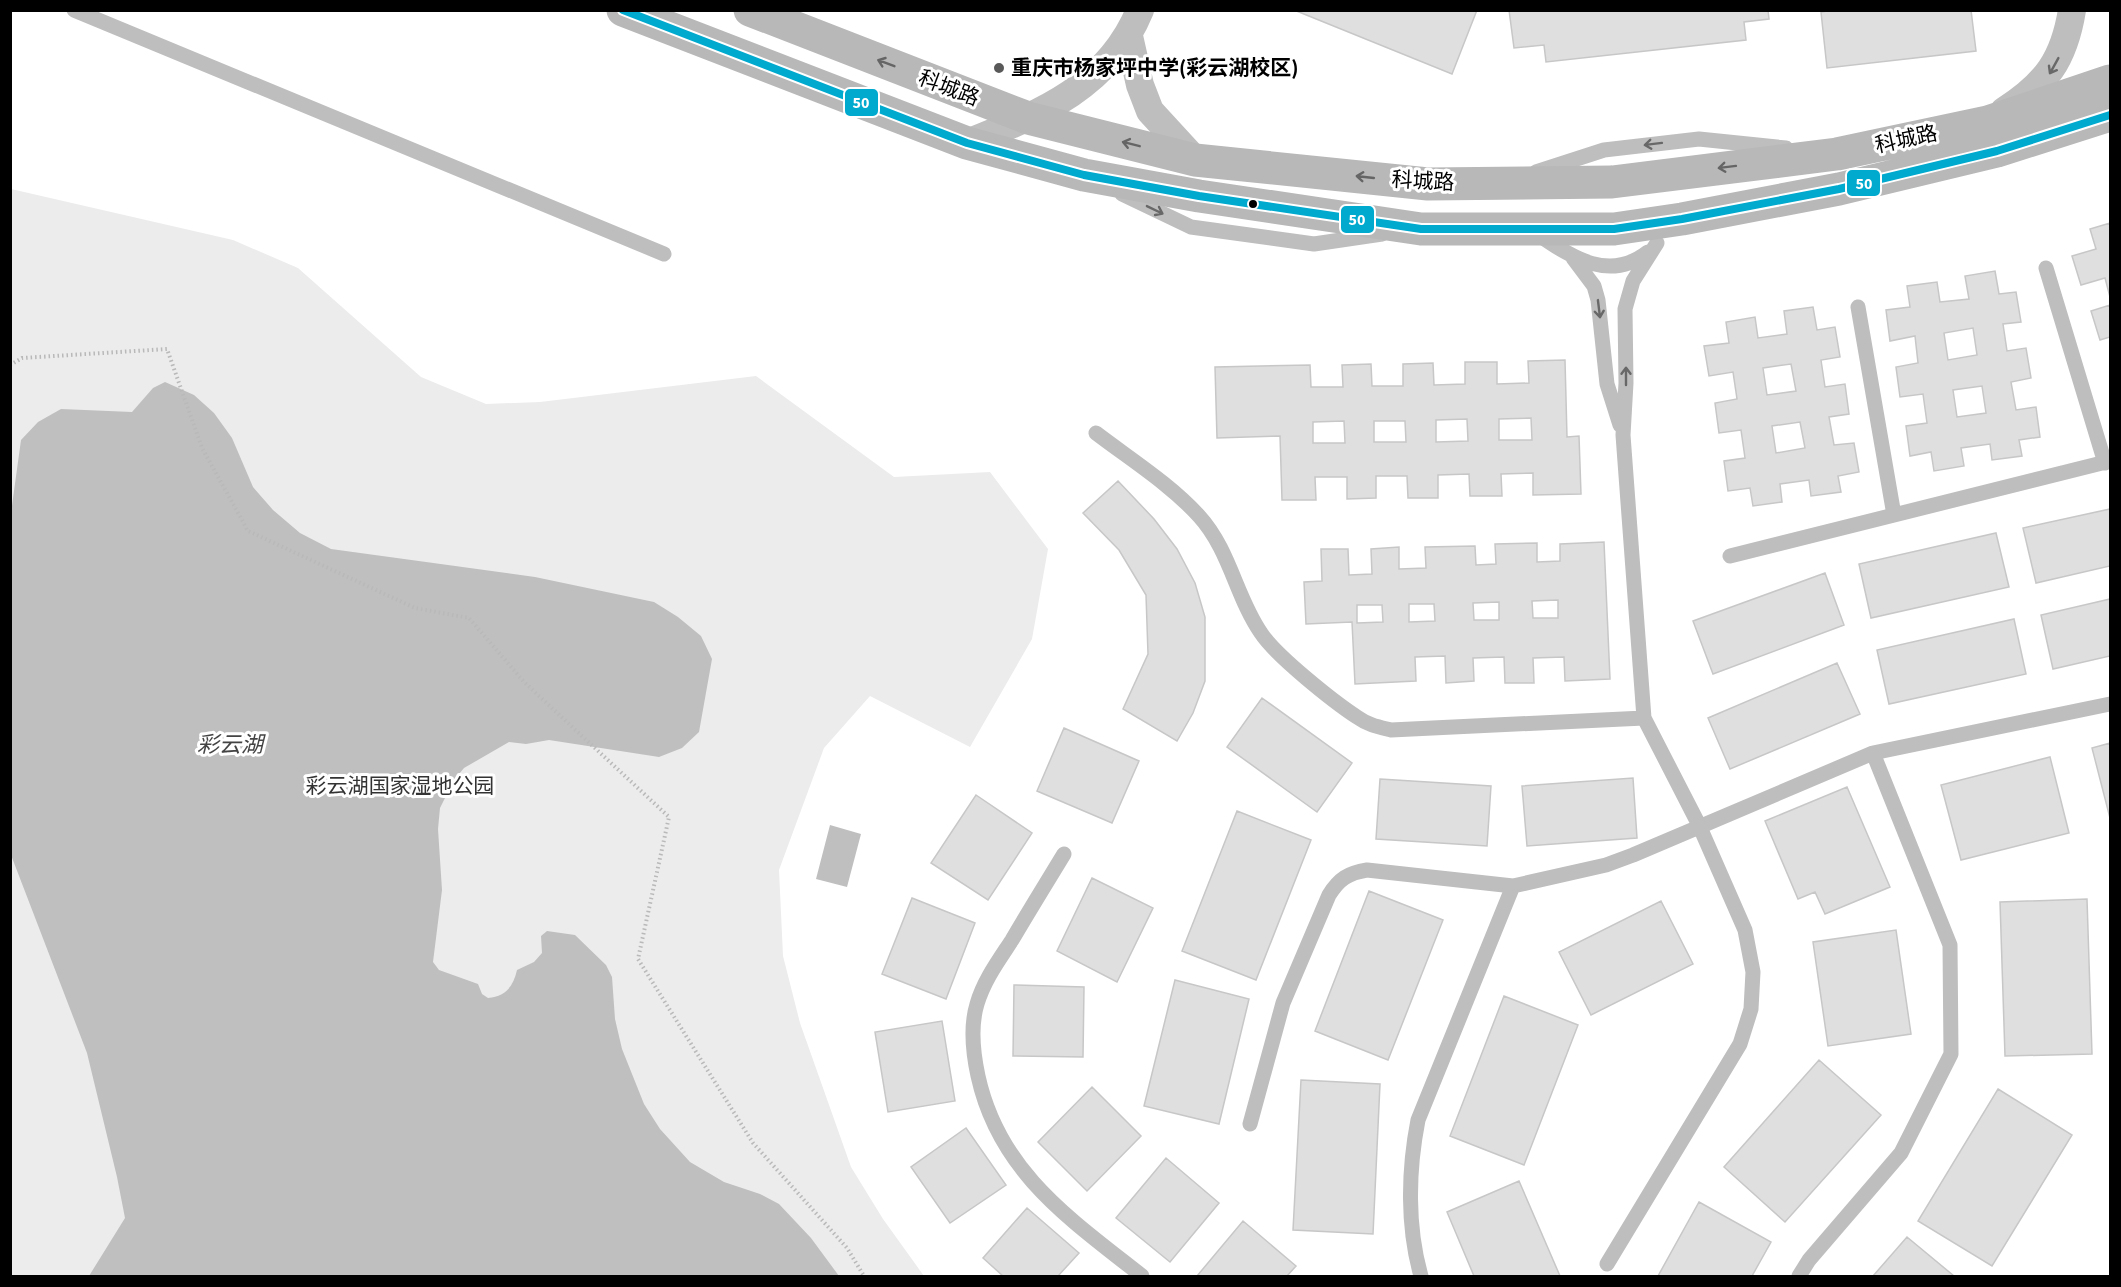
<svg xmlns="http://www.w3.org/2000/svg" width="2121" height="1287" viewBox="0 0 2121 1287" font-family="'Source Sans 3','Noto Sans SC',sans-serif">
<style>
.green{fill:#ececec}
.water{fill:#bfbfbf}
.building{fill:#dfdfdf;stroke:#c7c7c7;stroke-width:1.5;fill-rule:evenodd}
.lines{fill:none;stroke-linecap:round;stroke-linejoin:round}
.path{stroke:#b9b9b9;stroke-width:4;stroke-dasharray:1.5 3;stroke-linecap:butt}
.lane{stroke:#bebebe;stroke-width:15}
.street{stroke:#bebebe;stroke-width:28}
.secondary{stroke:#b8b8b8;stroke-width:33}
.bus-1-casing{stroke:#fff;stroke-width:12}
.bus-1{stroke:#00a9ce;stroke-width:8}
.oneway{stroke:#656565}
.oneway2{stroke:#686868}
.poi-dot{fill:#595959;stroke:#fff;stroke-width:2}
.bus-dot{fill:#000;stroke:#fff;stroke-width:2}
.labels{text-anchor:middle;stroke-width:6;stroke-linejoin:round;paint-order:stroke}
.poi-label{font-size:21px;font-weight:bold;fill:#000;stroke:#fff;text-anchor:start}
.street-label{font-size:21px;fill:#000;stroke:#fff}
.park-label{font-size:21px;fill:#333;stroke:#fff}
.water-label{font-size:22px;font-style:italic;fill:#444;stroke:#fff}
.line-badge{stroke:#fff;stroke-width:2}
.badge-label{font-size:16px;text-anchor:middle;font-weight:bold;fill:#fff}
</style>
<rect width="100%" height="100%" fill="#fff"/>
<path class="green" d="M11,189l222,51 65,28 123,109 65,27 54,-2 216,-26 138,101 96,-5 58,77 -16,90 -62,108 -100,-51 -46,52 -45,122 4,86 17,67 51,144 32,52 41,57h-913z"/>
<path class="water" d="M165,382l29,13 20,18 18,25 21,49 20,23 27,23 31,16 204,28 119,25 24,15 23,19 11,23 -13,73 -17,16 -23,9 -110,-17 -23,4 -17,-2 -45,26 -10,12 -14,28 -2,21 4,61 -9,72 6,8 39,14 4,10 6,4c18,-2 25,-11 29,-28l17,-8 8,-9 -1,-17 6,-5 28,4 31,30 6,12 3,42 7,30 22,55 16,25 30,33 34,20 36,12 19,10 32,34 28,38h-750l36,-58 -8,-41 -30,-124 -76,-198 -1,-335 11,-80 17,-18 23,-13 71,3 21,-24z
M830,825l31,9 -14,53 -31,-8z"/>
<path class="building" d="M1294,10h183l-25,64z
M1509,10h259l1,9 -25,3 2,18 -200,22 -2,-17 -30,3z
M1833,10h138l5,41 -149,17 -6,-56z
M2110,223v74l-5,-19 -24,7 -9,-29 24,-7 -6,-20z
M1995,271l4,23 17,-2 5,30 -18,2 4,27 19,-3 5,30 -20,4 5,28 20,-3 4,30 -21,3 3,16 -30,4 -2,-16 -29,4 3,18 -30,5 -3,-19 -21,4 -4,-30 21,-3 -4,-29 -23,3 -4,-30 22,-4 -3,-27 -25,5 -4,-31 24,-3 -3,-21 30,-4 3,20 29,-3 -4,-23zM1973,328l4,27 -29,5 -4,-27zM1982,386l4,27 -29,4 -4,-27z
M2110,305v32l-10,3 -9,-29z
M1813,307l4,23 18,-3 5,30 -19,3 4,27 20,-3 4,30 -20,3 5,28 20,-2 5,29 -21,4 3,16 -30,4 -2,-16 -29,4 2,18 -29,4 -3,-18 -22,3 -4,-30 21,-3 -4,-28 -22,3 -4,-30 22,-4 -4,-27 -24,4 -5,-30 25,-3 -3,-21 29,-5 3,21 29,-4 -3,-23zM1791,364l5,27 -29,4 -4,-27zM1800,422l5,26 -29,5 -4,-27z
M1565,360l2,77 12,-1 2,58 -48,1v-22l-32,1 1,22h-32l-1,-22 -31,1v23h-30l-1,-22h-31v22l-29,1v-22h-32l1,23h-34l-2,-64 -63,2 -2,-71 95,-2 1,22h32l-1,-22 29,-1 1,22h31v-22l30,-1 1,22 31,-1v-22h32v22l32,-1 -1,-22zM1531,418l1,22h-33v-21zM1467,419l1,22 -32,1v-22zM1344,421l1,22h-32v-21zM1374,421h31l1,21h-32z
M1118,481l36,38 23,30 18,34 10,34v64l-12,32 -16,28 -54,-32 25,-55 -2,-59 -27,-45 -36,-37z
M2110,509v57l-74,17 -13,-55z
M1996,533l13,54 -138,31 -12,-54z
M1604,542l6,137 -45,2 -1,-24 -31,1 1,25h-29l-1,-26 -31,1 1,23 -28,2 -1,-27 -30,1 1,24 -61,3 -3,-62 -46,2 -2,-42 18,-1 -1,-32h27l1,26 23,-1 -1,-25 28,-2v22l27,-1 -1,-21 50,-1 1,19 20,-1 -1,-20 42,-1v19l23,-1v-17zM1558,600v18h-25l-1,-17zM1499,602v18h-25l-1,-17zM1409,604h25l1,17 -26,1zM1357,605h25l1,17 -26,1z
M1825,573l19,52 -131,49 -20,-53z
M2110,599v57l-57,13 -12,-54z
M2014,619l12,55 -137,30 -12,-54z
M1837,663l23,51 -130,55 -22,-51z
M1262,698l90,65 -35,49 -90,-65z
M1064,728l75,33 -27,62 -75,-32z
M2110,743v75l-18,-70z
M2050,757l19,76 -108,27 -20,-75z
M1633,778l4,60 -110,8 -5,-60z
M1380,779l111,7 -4,60 -111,-7z
M1847,787l43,100 -65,27 -10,-22 -17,7 -33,-78z
M976,795l56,38 -44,67 -57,-37z
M1237,811l74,29 -55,140 -74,-29z
M1092,878l61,30 -36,74 -60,-31z
M1369,891l74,29 -55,140 -73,-29z
M912,898l63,25 -29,76 -64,-25z
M2087,899l5,155 -87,2 -5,-154z
M1661,901l32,63 -102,51 -32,-63z
M1896,930l15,104 -83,12 -15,-104z
M1175,980l74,19 -30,125 -75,-18z
M1014,985l70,2 -1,70 -70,-1z
M1504,996l74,29 -54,140 -74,-29z
M942,1021l13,80 -67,11 -13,-80z
M1819,1060l62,55 -96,107 -61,-55z
M1301,1080l79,4 -7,150 -80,-4z
M1092,1087l49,49 -54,55 -49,-49z
M1998,1089l74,46 -80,131 -74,-45z
M966,1128l40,57 -56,38 -39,-56z
M1166,1158l53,45 -49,59 -54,-44z
M1519,1181l41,95h-86l-27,-64z
M1699,1202l72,40 -19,34h-94z
M1027,1208l52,45 -21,23h-55l-20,-18z
M1243,1221l53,45 -9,10h-90z
M1907,1237l47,39h-81z"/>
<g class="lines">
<path class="path" d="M10,365l12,-7 145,-9 35,99 46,83 167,77 54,10 55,64 145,135 -31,142 115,184 94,105 17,28"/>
<path class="lane" d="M74,10l590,244
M1536,172l68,-22 95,-11 87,9
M1122,194l69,33 123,17 68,-10
M1539,235c33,23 71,47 109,17
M1573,258l21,28 4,14 9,84 13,41
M2046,268l59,195
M1858,307l36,208
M1096,433c34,26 74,51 103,83 31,34 37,81 62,117 15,23 73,69 96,84 11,8 22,10 34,13l253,-12
M1730,556l380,-95
M1064,854c-17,28 -35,57 -52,86 -13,20 -28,40 -35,64 -7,23 -4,49 1,72 21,96 92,143 164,200
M1250,1124l33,-121 46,-108c10,-16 19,-22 38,-25l146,16 93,-21 27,-10 240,-102 237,-49
M1607,1264l133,-220 11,-35 2,-37 -8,-42 -46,-105 -55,-107 -21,-283 3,-52 -1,-74 8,-28 24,-38
M1421,1276c-14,-49 -13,-105 -3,-156l95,-234
M1799,1276l10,-16 92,-107 50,-99 -1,-109 -77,-192"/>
<path class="street" d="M1129,36l11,49 10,26 45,49
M2004,111c42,-27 60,-51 68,-101
M967,143c72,-29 141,-55 173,-133"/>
<path class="secondary" d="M623,10l344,133 117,32 115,21 222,33h193l68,-10 157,-30 158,-38 113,-36
M750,10l278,108 167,42 233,24 184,-2 225,-28 151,-32 122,-41"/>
<g class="bus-1-casing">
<path id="bus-1" d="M623,10l344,133 117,32 115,21 222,33h193l68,-10 157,-30 158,-38 113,-36"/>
</g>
<use href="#bus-1" class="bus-1"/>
</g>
<defs><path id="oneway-shaft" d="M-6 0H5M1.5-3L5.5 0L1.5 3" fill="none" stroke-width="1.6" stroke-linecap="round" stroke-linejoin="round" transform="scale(1.5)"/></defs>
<g class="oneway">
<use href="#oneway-shaft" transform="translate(886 63) rotate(-159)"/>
<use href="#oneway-shaft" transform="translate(1131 144) rotate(-166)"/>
<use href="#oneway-shaft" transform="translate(1727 167) rotate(173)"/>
<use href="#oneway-shaft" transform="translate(1365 177) rotate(-174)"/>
</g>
<g class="oneway2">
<use href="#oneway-shaft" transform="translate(2054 66) rotate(119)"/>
<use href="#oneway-shaft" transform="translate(1653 144) rotate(173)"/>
<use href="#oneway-shaft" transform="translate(1155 210) rotate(26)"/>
<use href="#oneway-shaft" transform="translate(1599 309) rotate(83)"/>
<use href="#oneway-shaft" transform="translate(1626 376) rotate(-90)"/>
</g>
<circle class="poi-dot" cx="999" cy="68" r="6"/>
<circle class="bus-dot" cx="1253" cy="204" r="5"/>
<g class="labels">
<g class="poi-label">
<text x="1011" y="75">重庆市杨家坪中学(彩云湖校区)</text>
</g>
<g class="street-label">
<text transform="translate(949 88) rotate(21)" y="7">科城路</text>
<text transform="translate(1906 139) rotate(-12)" y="7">科城路</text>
<text transform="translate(1423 181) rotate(3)" y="7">科城路</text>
</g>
<g class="park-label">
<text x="400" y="793">彩云湖国家湿地公园</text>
</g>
<g class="water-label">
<text x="230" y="752">彩云湖</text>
</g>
</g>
<g class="line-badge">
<rect x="844" y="88" width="35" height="29" rx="6" fill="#00a9ce"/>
<rect x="1846" y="169" width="35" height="28" rx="6" fill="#00a9ce"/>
<rect x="1340" y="205" width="35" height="29" rx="6" fill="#00a9ce"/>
</g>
<g class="badge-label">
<text x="861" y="108">50</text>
<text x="1864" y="189">50</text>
<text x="1357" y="225">50</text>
</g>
<rect width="2121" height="1287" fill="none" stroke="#000000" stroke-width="24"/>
</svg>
